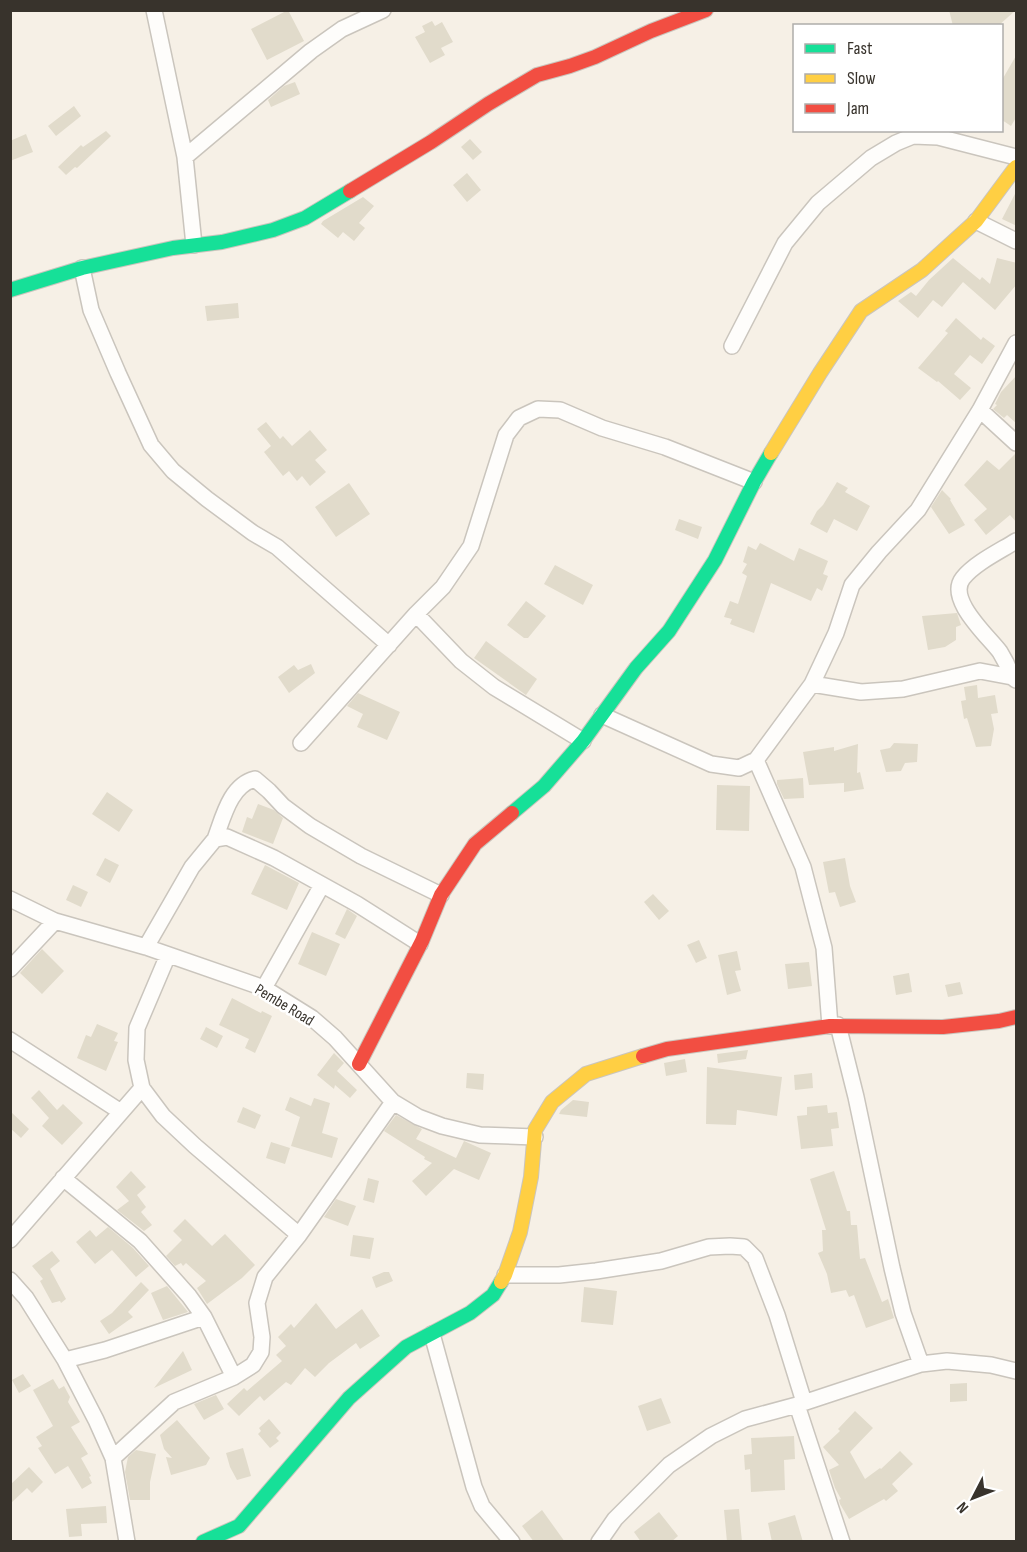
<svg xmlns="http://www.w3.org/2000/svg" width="1027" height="1552" viewBox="0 0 1027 1552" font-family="'Sofia Sans Condensed',sans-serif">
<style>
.building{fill:#e1dbcb}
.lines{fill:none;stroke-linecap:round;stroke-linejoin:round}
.street-casing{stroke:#cac5bd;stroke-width:18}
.fast-casing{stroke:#cac5bd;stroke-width:16}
.slow-casing{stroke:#cac5bd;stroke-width:16}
.jam-casing{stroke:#cac5bd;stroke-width:16}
.street{stroke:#fefdfb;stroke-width:15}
.fast{stroke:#16e098;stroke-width:14}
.slow{stroke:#ffcf43;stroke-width:14}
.jam{stroke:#f24e42;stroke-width:14}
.labels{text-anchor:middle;stroke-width:5;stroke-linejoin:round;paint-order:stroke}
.street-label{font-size:16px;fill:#38332c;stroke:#fff}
</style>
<rect width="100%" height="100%" fill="#f6f0e6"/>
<path class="building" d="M288,10l16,31 -37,19 -16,-31z
M949,10h67l-18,16h-45z
M432,21l3,5 7,-4 11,20 -12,6 4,7 -15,8 -15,-26 10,-5 -3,-6z
M1017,54v62l-6,10 -9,-6v-40z
M295,82l5,12 -29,13 -3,-7 16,-14z
M74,106l7,10 -25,20 -8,-10z
M106,131l5,5 -34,32 -2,-1 -9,8 -8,-8 23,-22 2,2z
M26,134l7,18 -23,9v-20z
M470,139l12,13 -9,8 -12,-13z
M467,173l14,17 -14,12 -14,-17z
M1017,190v36l-15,-7z
M363,197l11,9 -15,17 6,5 -11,13 -11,-9 -5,6 -17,-14 2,-3z
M953,258l27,22 2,-3 8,7 7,-26 20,5v21l-22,26 -32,-28 -21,25 -9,-7 -15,18 -20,-17 13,-9 5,4 13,-16z
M238,303l1,15 -32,3 -2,-15z
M956,318l25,22 2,-3 12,9 -13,18 -12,-9 -16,19 17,14 -11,12 -22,-19 -1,1 -19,-14 30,-35 -3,-2z
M1017,375v49l-10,-9 -3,3 -11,-9 4,-4 -2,-1 6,-12z
M266,422l14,17 3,-3 9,10 18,-16 17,20 -12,10 11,12 -16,14 -8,-10 -5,5 -8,-10 -6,5 -19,-24 7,-6 -14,-17z
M1017,452v71l-7,-8 -24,20 -12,-15 13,-11 -23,-24 23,-25 12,10z
M837,482l11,6 -3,4 25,14 -13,25 -23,-12 -7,14 -17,-9 7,-13 6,-6z
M349,483l21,31 -34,23 -21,-30z
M942,490l9,9 -1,1 15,25 -16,9 -18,-27z
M679,519l23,8 -4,12 -23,-9z
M760,543l34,18 5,-13 29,13 -5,13 5,2 -6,15 -5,-3 -6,13 -40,-18 -17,50 -24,-9 2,-5 -8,-2 6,-16 8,3 9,-28 -5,-3 5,-9 -4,-2 5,-16 8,4z
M555,565l38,20 -10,20 -39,-21z
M526,601l20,15 -18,22h-4l-17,-13z
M957,613l4,12 -5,2v13l-11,7 -17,3 -6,-34z
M486,641l51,38 -11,16 -52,-37z
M311,664l4,9 -26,20 -11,-16 16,-12 4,5z
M977,685l1,13 17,-3 3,18 -7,1 3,15 -3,17 -15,1 -9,-29 -3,1 -3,-18 5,-1 -2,-13z
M358,693l42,19 -13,28 -30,-13 6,-13 -16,-8z
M894,743l24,1 -1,18 -12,1 -4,8 -15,1 -6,-22 10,-2z
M858,744l-1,29 3,-1 4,17 -20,3v-9l-35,2 -6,-33 31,-5v4z
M803,778l1,20 -20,1 -7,-15v-4z
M717,785l33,1 -1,45 -33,-1z
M107,792l26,18 -14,22 -27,-18z
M258,804l16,6 9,8 -10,26 -31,-12 5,-15 5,2z
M105,858l14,7 -9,18 -14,-8z
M845,858l5,28 6,16 -16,5 -5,-15 -6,1 -6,-31z
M265,865l34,18 -12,27 -36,-16z
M73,885l15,7 -7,15 -15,-7z
M653,894l16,17 -10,9 -15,-18z
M347,909l10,7 -12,23 -10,-5z
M312,932l28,12 -14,32 -28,-12z
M699,940l8,18 -11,5 -9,-18z
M42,949l22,22 -22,23 -22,-21z
M737,951l4,19 -6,1 6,20 -14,4 -9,-40z
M809,962l3,24 -24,3 -3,-25z
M909,973l3,19 -16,3 -3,-19z
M960,982l3,12 -15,3 -3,-12z
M232,998l29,15 1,-2 10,5 -17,37 -10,-5 4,-9 -30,-14z
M97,1024l21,9 -4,8 4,1 -12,29 -29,-13 9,-23 5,2z
M206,1027l17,9 -6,12 -17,-9z
M748,1050l-2,9 -28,4 -1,-9z
M334,1053l10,10 -7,8 20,19 -7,8 -15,-13 -1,4 -17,-14z
M685,1059l2,13 -21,4 -2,-13z
M707,1067l75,10 -5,39 -40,-6 -1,15 -30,-1z
M467,1073l17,1 -1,16 -17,-2z
M812,1073l1,15 -18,2 -1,-15z
M39,1090l18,20 6,-6 20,19 -21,22 -20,-19 7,-8 -18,-20z
M290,1097l21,9 3,-8 16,5 -8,30 16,5 -6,20 -41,-12 9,-29 -15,-7z
M573,1100l16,2 -2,15 -28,-3 2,-4z
M827,1105l1,8 9,-1 2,16 -8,1 2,17 -32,3 -4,-33 10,-1v-8z
M243,1107l18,8 -6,14 -18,-7z
M10,1111l19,18 -8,9 -11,-10z
M396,1115l26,14 -6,10 40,19 8,-17 27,12 -12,27 -25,-11 -28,27 -14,-15 20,-18 -8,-4 1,-2 -41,-26z
M271,1142l19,6 -5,16 -19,-6z
M131,1171l15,16 -9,8 9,12 -5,5 11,13 -8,6 -27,-21 12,-9 -13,-14z
M834,1171l13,40h3l1,14h6l3,34 5,-1 17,44 6,-3 6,19 -28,10 -12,-33 -5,2 -3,-7 -15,3 -4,-19 -9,-21 5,-2 -1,-21h4l-16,-51z
M368,1178l11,3 -5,22 -11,-3z
M336,1199l20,7 -8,20 -24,-9z
M185,1219l27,27 13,-12 30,31 -13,13 -35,26 -10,-16 9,-7 -20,-18 -3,3 -2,-3 -6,3 -9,-10 16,-16 -9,-9z
M108,1227l25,21 16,18 -13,11 -24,-27 -17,14 -19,-22 14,-12 6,7z
M353,1235l21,3 -4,21 -20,-3z
M52,1251l8,10 -10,8 16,30 -5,4 -1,-2 -8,2 -12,-22 3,-2 -11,-13z
M384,1272h5l4,9 -17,7 -4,-11z
M141,1282l8,8 -21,22 5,5 -24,17 -9,-13 12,-8z
M167,1286l21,26 -25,8 -12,-27z
M584,1287l33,4 -4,34 -32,-3z
M316,1303l20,26 26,-20 18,27 -20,13 -4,-6 -27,20 -14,14 -10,-9 -14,17 -5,-3 -22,19 -4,-5 -21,20 -12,-12 17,-16 3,3 35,-30 -6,-6 10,-9 -8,-9 13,-13 3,4z
M183,1351l9,19 -38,18z
M23,1374l8,12 -12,7 -7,-13z
M53,1379l6,10 5,-3 6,11 -2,5 12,20 -9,5 17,27 -7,4 10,18 -2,1 3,6 -10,6 -14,-23 -13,8 -17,-26 4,-2 -6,-9 17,-11 -20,-36z
M967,1383v18l-17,1v-18z
M216,1395l8,14 -20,11 -10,-16z
M661,1398l10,25 -24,8 -9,-25z
M855,1411l18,17 -23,24 15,27 15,-11 1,1 19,-18 13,13 -21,20 6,7 -12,10 -2,-2 -35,20 -9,-15 -1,-4 2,-1 -6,-11 -6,-18 10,-5 -16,-18 17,-16 -2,-2z
M269,1419l12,14 -5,5 3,3 -9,7 -12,-14 3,-3 -2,-3z
M177,1420l33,38 -4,7 -35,10 -5,-18 6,1 -8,-9 -4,-14z
M794,1436l1,23 -11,1 1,30 -34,2 -1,-23 -5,1 -1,-15 8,-1 -1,-16z
M243,1448l8,28 -14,4 -7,-13 -4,-14z
M136,1450l20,4 -6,28v18h-20l-5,-28 3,-15z
M29,1467l14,15 -11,11 -5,-5 -17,16v-19z
M106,1506l1,17 -26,1 1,12 -13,1 -3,-28z
M739,1509l3,33h-15l-3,-32z
M542,1510l23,32h-31l-12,-16z
M659,1512l19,24 -7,6h-30l-7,-10z
M795,1515l8,27h-31l-4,-19z"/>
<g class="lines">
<g class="street-casing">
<path id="street" d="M154,10l31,147 9,88
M185,157l126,-106 31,-22 41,-19
M976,221l40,20
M82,268l9,42 27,63 33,72 22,26 34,28 46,34 24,14 112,98
M732,346l53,-103 33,-40 53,-45 25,-15 17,-7 25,1 78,20
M980,410l36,33
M416,614l45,47 33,26 89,54
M1012,677c-3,-9 -7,-17 -12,-25 -12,-16 -54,-53 -37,-74 12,-15 37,-27 53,-37
M812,684l49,8 42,-3 77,-18 32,6 4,3
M602,715l109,49 28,4 17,-8 56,-76 24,-51 16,-48 27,-33 39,-42 62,-100 36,-67
M301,743l115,-129 27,-27 28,-41 35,-111 13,-17 19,-9 22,1 42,18 63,19 89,35
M756,760l47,107 21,81 6,78
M215,839c8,-21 15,-54 40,-60l14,12 14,15 27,20 51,30 80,39
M10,899l45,22 91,26 118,41 48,30 23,20 58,64 25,15 24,9 38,9 55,2
M146,947l46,-80 23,-28 12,-2 47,21 83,46 63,40
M168,955l-31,73 -1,32 6,28 21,28 32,30 104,89
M10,969l45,-48
M264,988l58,-103
M838,1025l18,72 36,171 11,45 18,51
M10,1040l111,72
M63,1178l77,63 49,55 15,21 30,60
M10,1240l132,-152
M505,1275h54l37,-4 65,-10 48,-14 21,-1 14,1 11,11 22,57 27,87
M10,1280l16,18 39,62 31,60 17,38 14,84
M432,1334l42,153 8,19 30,36
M65,1360l40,-10 99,-33
M797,1405l45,137
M113,1458l61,-56 60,-25 19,-12 8,-13 1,-15 -5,-34 8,-26 34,-42 94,-133
M599,1542l16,-23 54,-54 42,-29 34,-17 52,-14 124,-41 26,-3 44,4 25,6"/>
</g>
<g class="fast-casing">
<path id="fast" d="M10,290l72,-22 91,-20 49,-6 51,-12 32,-12 45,-27
M512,813l32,-27 39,-45 53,-73 33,-37 46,-71 39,-78 17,-29
M203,1542l36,-16 110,-128 57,-51 64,-34 23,-18 8,-13"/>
</g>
<g class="slow-casing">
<path id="slow" d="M771,453l49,-80 41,-62 61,-41 54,-49 40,-54
M501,1282l4,-7 15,-43 11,-55 4,-47 17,-28 34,-28 57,-18"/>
</g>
<g class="jam-casing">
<path id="jam" d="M350,191l81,-49 57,-38 49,-29 33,-9 25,-9 56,-26 55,-21
M643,1056l24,-7 163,-23 113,1 56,-6 17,-4
M359,1064l63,-123 19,-46 34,-51 37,-31"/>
</g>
<use href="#street" class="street"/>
<use href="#fast" class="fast"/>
<use href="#slow" class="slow"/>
<use href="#jam" class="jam"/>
</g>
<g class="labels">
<g class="street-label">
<text transform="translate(285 1004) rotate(31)" y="6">Pembe Road</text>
</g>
</g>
<rect width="1027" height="1552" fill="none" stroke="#38332c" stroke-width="24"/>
<rect x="793" y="24" width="210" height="108" fill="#ffffff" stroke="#afadab" stroke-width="1.5"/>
<rect x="805" y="44" width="30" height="9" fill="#16e098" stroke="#afadab" stroke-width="1.5"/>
<text x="847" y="54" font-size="18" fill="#38332c">Fast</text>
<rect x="805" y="74" width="30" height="9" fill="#ffcf43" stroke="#afadab" stroke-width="1.5"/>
<text x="847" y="84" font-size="18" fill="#38332c">Slow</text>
<rect x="805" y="104" width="30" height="9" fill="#f24e42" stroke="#afadab" stroke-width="1.5"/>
<text x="847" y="114" font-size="18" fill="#38332c">Jam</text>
<g transform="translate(973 1498) rotate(228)" stroke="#ffffff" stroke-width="4.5" paint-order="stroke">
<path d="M0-4.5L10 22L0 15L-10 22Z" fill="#38332c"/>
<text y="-9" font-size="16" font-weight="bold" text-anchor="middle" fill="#38332c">N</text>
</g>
</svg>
